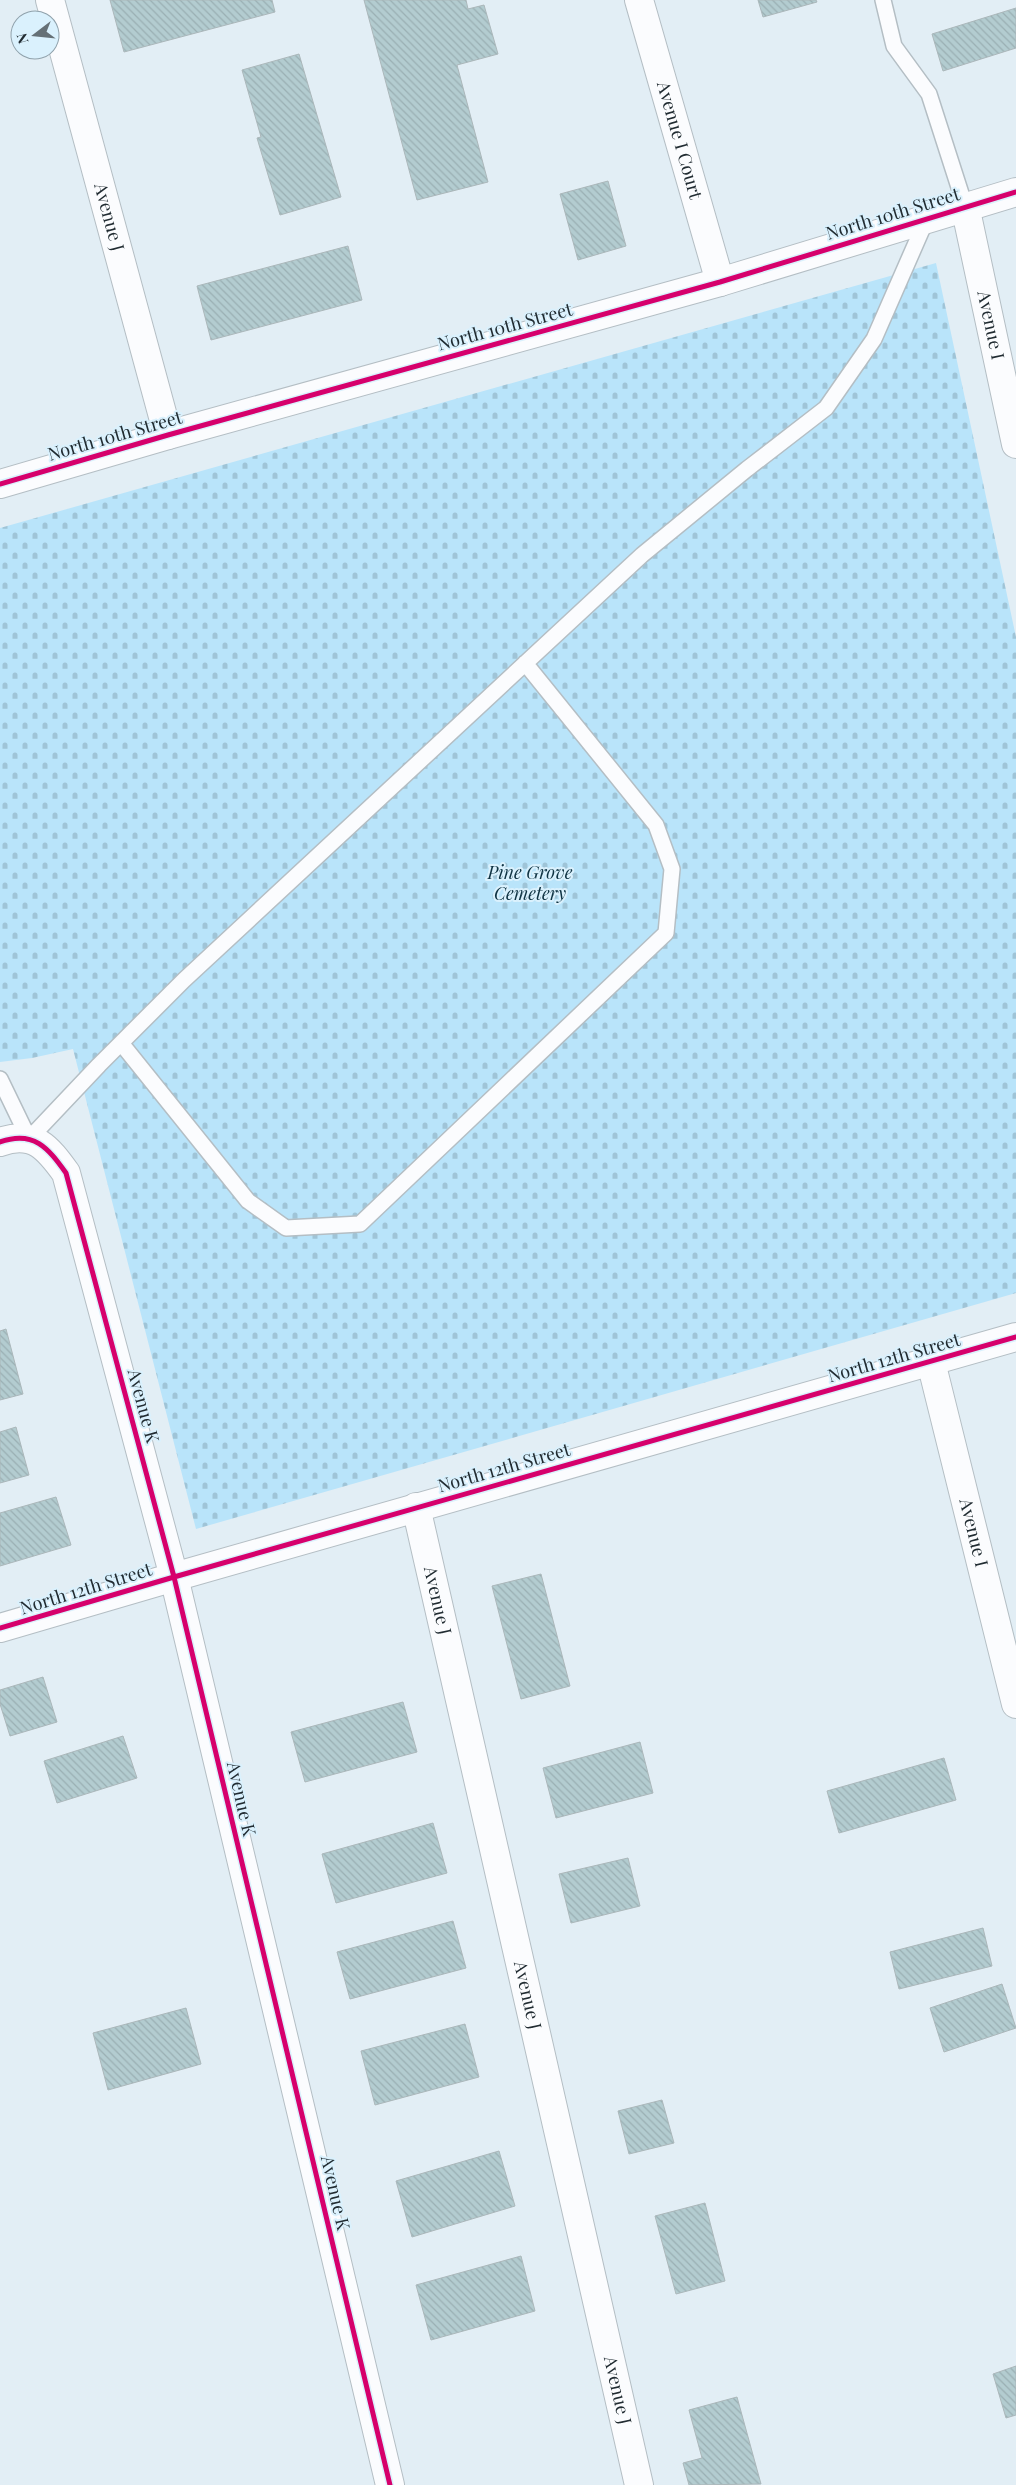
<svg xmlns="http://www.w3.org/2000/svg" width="1016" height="2485" viewBox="0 0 1016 2485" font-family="'Playfair Display',serif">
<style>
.cemetery{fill:url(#cemetery-stones)}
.building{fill:url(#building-back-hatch);stroke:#abb7ba}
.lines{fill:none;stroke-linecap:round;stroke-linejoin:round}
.service-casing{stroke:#b4bec4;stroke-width:18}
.minor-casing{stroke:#b4bec4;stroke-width:30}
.service{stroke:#fbfcfe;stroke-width:15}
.minor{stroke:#fbfcfe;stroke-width:28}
.cycleway-casing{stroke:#daf1fd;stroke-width:8}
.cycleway{stroke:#d6006c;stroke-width:5}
.labels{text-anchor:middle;stroke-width:4;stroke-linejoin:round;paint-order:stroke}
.street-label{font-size:18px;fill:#212c32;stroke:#daf1fd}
.park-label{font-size:18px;font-style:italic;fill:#0f3343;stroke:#daf1fd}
</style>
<defs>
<pattern id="cemetery-stones" width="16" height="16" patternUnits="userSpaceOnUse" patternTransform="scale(1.25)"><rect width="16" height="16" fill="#b9e4fa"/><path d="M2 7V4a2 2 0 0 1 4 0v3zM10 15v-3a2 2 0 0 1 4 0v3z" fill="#9fc4d7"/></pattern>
<pattern id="building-back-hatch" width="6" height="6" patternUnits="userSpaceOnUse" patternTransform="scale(1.25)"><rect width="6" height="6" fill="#b3ccd0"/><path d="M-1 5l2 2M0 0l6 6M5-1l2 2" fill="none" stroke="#9aafb3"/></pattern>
</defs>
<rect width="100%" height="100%" fill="#e2eef5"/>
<path class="cemetery" d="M936,263l80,374v656l-820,236 -123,-480 -41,9 -32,4v-534z"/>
<path class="building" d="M110,0h162l3,12 -151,40z
M364,0h102l2,9 16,-4 14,49 -41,11 31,117 -71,18z
M758,0h58l1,2 -54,15z
M1016,8v40l-73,23 -11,-37z
M299,54l42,143 -61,18 -23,-77 4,-1 -19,-67z
M608,181l18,65 -48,14 -18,-66z
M348,246l14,54 -151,40 -14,-54z
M6,1329l17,65 -23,6v-69z
M16,1427l13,48 -29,8v-51z
M56,1497l15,48 -71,21v-53z
M541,1574l29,112 -49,13 -29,-113z
M43,1677l14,45 -47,14 -10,-32v-14z
M403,1702l14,50 -112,30 -14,-50z
M123,1736l14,42 -80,25 -13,-42z
M640,1742l13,51 -97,25 -13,-50z
M944,1758l12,42 -117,33 -12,-42z
M433,1823l14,50 -111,30 -14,-49z
M628,1858l12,48 -69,17 -12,-49z
M453,1921l13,47 -116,31 -13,-47z
M983,1928l9,38 -93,23 -9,-37z
M1002,1984l14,44 -72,24 -14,-44z
M186,2008l15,56 -93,26 -15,-57z
M465,2024l14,53 -104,28 -14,-54z
M662,2100l12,43 -45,11 -11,-43z
M499,2151l16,55 -103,31 -16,-56z
M705,2203l20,78 -49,13 -21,-78z
M521,2256l14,55 -104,29 -15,-55z
M1016,2366v49l-10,3 -13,-44z
M737,2397l24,87 -72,1 -6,-22 19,-5 -13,-48z"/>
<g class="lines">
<g class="service-casing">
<path id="service" d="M883,0l11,46 35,48 36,112
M121,1043l127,158 38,27 74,-4 306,-291 6,-64 -16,-44 -131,-162
M0,1079l29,60 70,-74 85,-85 458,-425 105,-86 79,-61 48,-69 53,-121"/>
</g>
<g class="minor-casing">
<g id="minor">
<path id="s1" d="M50,0l118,435"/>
<path id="s2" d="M639,0l81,282"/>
<path id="s3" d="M965,206l51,238"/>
<path d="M0,484l168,-49 552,-153 296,-90"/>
<path d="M0,1142c34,-12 48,6 66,31l108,404 216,908"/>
<path id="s4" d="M931,1362l85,342"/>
<path id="s5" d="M416,1507l223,978"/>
<path d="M0,1628l174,-51 842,-240"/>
</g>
</g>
<use href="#service" class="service"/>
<use href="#minor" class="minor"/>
<g class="cycleway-casing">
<path id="cycleway" d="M0,484l168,-49 552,-153 296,-90
M0,1142c34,-12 48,6 66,31l108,404 216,908
M0,1628l174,-51 842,-240"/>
</g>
<use href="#cycleway" class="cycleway"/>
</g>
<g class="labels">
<g class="street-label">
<text dy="6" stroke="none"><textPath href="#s2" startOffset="146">Avenue I Court</textPath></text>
<text transform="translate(893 214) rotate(-17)" y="6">North 10th Street</text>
<text dy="6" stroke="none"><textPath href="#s1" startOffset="225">Avenue J</textPath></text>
<text dy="6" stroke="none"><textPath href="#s3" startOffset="122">Avenue I</textPath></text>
<text transform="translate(505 327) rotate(-15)" y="6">North 10th Street</text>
<text transform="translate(115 436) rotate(-16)" y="6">North 10th Street</text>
<text transform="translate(894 1358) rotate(-16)" y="6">North 12th Street</text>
<text transform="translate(143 1406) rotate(75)" y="6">Avenue K</text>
<text transform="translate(504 1468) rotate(-16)" y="6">North 12th Street</text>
<text dy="6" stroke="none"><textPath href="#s4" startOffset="176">Avenue I</textPath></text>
<text transform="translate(86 1589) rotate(-17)" y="6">North 12th Street</text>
<text dy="6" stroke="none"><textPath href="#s5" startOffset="96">Avenue J</textPath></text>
<text transform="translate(241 1799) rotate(77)" y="6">Avenue K</text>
<text dy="6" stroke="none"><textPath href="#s5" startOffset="501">Avenue J</textPath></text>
<text transform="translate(335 2193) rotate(77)" y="6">Avenue K</text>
<text dy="6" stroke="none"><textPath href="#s5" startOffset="906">Avenue J</textPath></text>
</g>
<g class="park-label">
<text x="530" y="879">Pine Grove<tspan x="530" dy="21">Cemetery</tspan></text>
</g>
</g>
<g transform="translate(35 35) rotate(254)"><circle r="24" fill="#daf1fd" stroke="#90a2ac"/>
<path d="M0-4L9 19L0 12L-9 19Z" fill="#657076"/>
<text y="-8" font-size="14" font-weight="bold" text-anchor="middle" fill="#212c32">N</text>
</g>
</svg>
